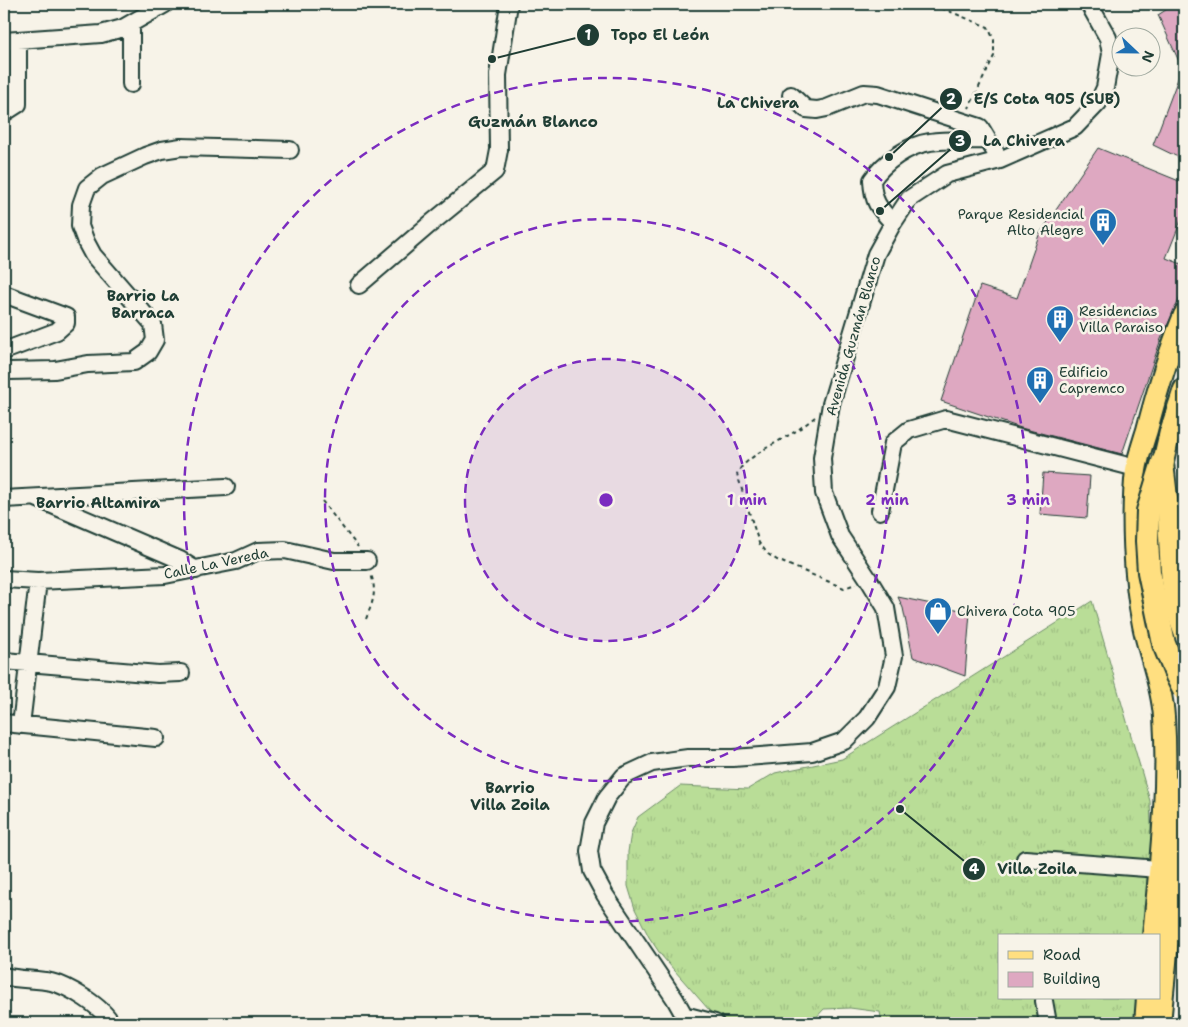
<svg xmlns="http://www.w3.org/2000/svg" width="1188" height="1027" viewBox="0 0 1188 1027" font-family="'Shantell Sans',sans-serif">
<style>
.grass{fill:url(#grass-tufts);stroke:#6c8d66}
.building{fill:#dea8c1;stroke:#1f3d34}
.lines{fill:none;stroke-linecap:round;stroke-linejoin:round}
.minor-casing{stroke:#1f3d34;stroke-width:20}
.major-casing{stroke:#1f3d34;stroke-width:24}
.path{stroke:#1f3d34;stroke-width:2;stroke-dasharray:4 4;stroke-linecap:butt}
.minor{stroke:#f7f3e8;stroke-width:16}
.major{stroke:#ffdf80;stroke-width:20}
.major-bridge-casing{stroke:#1f3d34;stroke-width:24;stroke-linecap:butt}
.highway-bridge-casing{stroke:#1f3d34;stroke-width:26;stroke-linecap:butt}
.major-bridge{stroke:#ffdf80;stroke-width:20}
.highway-bridge{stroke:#ffdf80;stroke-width:22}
.ring{fill:none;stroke:#7b2cbf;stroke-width:2.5;stroke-dasharray:9 6}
.labels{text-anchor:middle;stroke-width:5;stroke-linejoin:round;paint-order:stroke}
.poi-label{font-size:14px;fill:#1f3d34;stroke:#f7f3e8;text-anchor:start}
.street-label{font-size:14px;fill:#1f3d34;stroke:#f7f3e8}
.neighbourhood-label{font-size:15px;font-weight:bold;fill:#1f3d34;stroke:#f7f3e8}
.quarter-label{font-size:16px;font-weight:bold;fill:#1f3d34;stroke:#f7f3e8}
.centre{fill:#7b2cbf;stroke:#f7f3e8;stroke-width:2.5}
.ring-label{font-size:15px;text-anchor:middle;font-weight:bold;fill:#7b2cbf;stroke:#f7f3e8;stroke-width:5;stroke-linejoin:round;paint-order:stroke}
.leader{fill:none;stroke:#1f3d34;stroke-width:2}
.callout-dot{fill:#1f3d34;stroke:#f7f3e8;stroke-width:2}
.mark-label{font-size:15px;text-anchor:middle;font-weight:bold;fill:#fff}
.callout-label{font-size:15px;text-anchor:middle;font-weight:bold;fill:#1f3d34;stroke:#f7f3e8;stroke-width:5;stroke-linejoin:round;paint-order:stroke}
</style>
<defs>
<pattern id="grass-tufts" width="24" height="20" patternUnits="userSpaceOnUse" patternTransform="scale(1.25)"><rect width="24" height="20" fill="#b9dd97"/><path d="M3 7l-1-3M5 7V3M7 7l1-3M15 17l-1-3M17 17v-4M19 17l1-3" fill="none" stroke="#9fbf83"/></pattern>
</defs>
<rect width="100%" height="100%" fill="#f7f3e8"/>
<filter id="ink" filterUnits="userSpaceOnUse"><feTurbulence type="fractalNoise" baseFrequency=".02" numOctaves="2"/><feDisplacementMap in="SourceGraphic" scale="10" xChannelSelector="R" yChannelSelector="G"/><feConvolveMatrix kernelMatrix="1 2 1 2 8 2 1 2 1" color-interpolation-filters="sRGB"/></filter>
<g filter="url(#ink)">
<path class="grass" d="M1092,601l58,200 3,72 -6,63h-148v62h142l-5,25h-254l-2,-11 -30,-4 -26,1 -13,14h-81l-14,-5 -55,-63 -12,-18 -14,-28 -7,-23v-34l3,-19 7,-16 42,-31 68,3 27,-16 67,-14z"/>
<path class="building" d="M1175,4h9v156l-31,-15 29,-77 -24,-53z
M1098,148l86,35v30l-18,45 18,7v24l-23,50 -39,115 -101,-26 -80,-27 39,-115 37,12 22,-63z
M1043,473l47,3 -3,42 -47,-4z
M898,597l72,15 -5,64 -52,-19 -10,-49z"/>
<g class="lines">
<g class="minor-casing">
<path id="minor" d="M131,24v60
M4,41l97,-7 22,-6 42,-24
M791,95l15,14 11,1 10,-2 37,-15 14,1 102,33 20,33
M4,113l14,-9v-64
M893,223c-15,-16 -20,-21 -21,-43 12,-18 36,-35 58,-38 18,-3 39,-1 58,-2
M359,285l70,-60 66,-54 4,-21 -1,-75 11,-71
M4,294l62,23v6l-9,8 -53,20
M4,369l5,2 46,-1 33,-6 46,-2 14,-10 7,-12 -2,-16 -60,-69 -7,-13 -6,-16 1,-21 6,-17 15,-12 43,-20 17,-6 19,-3 109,3
M36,498l144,62 16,10
M4,499l222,-12
M880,511l13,-68 16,-13 37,-11 190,49
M4,579l34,2 127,-6 71,-14 22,-10 27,-1 49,11h33
M4,661l154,13 23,-1
M4,723l152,15
M21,725l17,-144
M1025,859l134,10
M4,976c15,4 31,3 47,6 18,4 52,25 60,41
M1044,1001l4,22
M684,1015l31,8
M686,1023l-2,-8 -9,-16 -70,-104 -13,-24 -3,-20 5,-28 13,-26 17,-21 28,-13 36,-5h45l79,-6 32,-11 23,-23 20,-31 7,-31 -8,-48 -17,-28 -29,-44 -16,-43 -2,-35 9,-54 45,-150 17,-31 16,-24 38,-25 53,-14 75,-33 23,-24 7,-15 6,-34 -3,-16 -19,-34"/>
</g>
<g class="major-casing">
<path id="major" d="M1163,462l7,-30 14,-43
M1156,567c12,4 20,0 28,-9
M1153,936c7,-73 16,-146 11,-219 -2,-32 -15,-62 -21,-92 -9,-45 -12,-110 -7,-155 2,-13 7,-27 11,-40 10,-39 22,-78 37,-115
M1145,1023l2,-25
M1160,1023l24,-240"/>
</g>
<path class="path" d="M918,4l16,1 54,22 6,13v16l-25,52
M1182,170l2,1
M815,417c-5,4 -10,8 -16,12 -16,11 -54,27 -62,45l22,69 9,11 9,6 67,28 12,-4
M322,501l36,46
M366,619c7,-18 11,-26 5,-45"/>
<use href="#minor" class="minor"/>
<use href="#major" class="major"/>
<g class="major-bridge-casing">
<path id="major-bridge" d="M1163,464c2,15 4,31 5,46 2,41 1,83 16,122"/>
</g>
<g class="highway-bridge-casing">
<path id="highway-bridge" d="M1163,462l-15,49 -1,30 2,31 15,72 13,32 7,14"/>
</g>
<use href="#major-bridge" class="major-bridge"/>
<use href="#highway-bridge" class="highway-bridge"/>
</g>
</g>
<circle cx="606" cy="500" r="141" fill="#7b2cbf" fill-opacity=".12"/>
<g class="ring">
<circle cx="606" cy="500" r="141"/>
<circle cx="606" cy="500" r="281"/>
<circle cx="606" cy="500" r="422"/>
</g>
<defs>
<g id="building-pin" transform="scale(1.4375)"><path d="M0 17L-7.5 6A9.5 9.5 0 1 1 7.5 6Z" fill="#1f6fb2" stroke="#f7f3e8"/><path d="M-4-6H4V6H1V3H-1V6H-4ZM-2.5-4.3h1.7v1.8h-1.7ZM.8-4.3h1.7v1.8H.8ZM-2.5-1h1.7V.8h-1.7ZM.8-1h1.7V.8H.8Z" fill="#fff"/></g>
<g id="shop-pin" transform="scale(1.4375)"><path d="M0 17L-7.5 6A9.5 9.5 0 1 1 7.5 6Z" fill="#1f6fb2" stroke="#f7f3e8"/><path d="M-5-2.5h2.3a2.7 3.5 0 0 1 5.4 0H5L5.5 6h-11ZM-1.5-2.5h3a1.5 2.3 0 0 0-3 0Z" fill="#fff"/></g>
</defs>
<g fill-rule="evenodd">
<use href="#building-pin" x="1103" y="222"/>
<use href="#building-pin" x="1060" y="319"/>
<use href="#building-pin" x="1040" y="380"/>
<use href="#shop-pin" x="938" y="611"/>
</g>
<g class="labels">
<g class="poi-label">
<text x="1084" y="219" text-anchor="end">Parque Residencial<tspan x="1084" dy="16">Alto Alegre</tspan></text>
<text x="1079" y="316">Residencias<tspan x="1079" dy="16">Villa Paraiso</tspan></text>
<text x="1059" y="377">Edificio<tspan x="1059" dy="16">Capremco</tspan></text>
<text x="957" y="616">Chivera Cota 905</text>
</g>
<g class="street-label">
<text transform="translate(853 336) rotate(-74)" y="5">Avenida Guzmán Blanco</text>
<text transform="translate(216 563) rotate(-12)" y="5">Calle La Vereda</text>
</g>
<g class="neighbourhood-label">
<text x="758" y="108">La Chivera</text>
<text x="143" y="301">Barrio La<tspan x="143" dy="17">Barraca</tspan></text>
<text x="98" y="508">Barrio Altamira</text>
<text x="510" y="793">Barrio<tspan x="510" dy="17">Villa Zoila</tspan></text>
</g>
<g class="quarter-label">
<text x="533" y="127">Guzmán Blanco</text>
</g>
</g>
<circle cx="606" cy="500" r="8" class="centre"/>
<g class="ring-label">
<text x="747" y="505">1 min</text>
<text x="887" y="505">2 min</text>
<text x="1028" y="505">3 min</text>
</g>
<path class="leader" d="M492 59L588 35M889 157L951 99M880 211L960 141M900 809L974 869"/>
<g class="callout-dot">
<circle cx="492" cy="59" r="5"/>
<circle cx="889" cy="157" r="5"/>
<circle cx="880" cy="211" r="5"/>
<circle cx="900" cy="809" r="5"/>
<circle cx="588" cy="35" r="12"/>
<circle cx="951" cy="99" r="12"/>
<circle cx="960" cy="141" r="12"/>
<circle cx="974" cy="869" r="12"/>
</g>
<g class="mark-label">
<text x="588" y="40">1</text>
<text x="951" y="104">2</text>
<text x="960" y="146">3</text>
<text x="974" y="874">4</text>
</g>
<g class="callout-label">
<text x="660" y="40">Topo El León</text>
<text x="1047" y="104">E/S Cota 905 (SUB)</text>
<text x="1024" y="146">La Chivera</text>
<text x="1037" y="874">Villa Zoila</text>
</g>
<rect width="1188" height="1027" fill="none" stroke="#f7f3e8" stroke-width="20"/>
<rect x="10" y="10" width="1168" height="1007" fill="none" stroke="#1f3d34" stroke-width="2" filter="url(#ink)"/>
<rect x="998" y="934" width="162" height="65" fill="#f7f3e8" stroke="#a1aaa0"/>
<rect x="1008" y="951" width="25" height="8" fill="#ffdf80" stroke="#a1aaa0"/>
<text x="1043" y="960" font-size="15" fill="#1f3d34">Road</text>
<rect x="1008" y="972" width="25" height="15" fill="#dea8c1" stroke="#a1aaa0"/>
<text x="1043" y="984" font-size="15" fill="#1f3d34">Building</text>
<g transform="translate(1136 52) rotate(112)"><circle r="24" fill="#f7f3e8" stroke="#a1aaa0"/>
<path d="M0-4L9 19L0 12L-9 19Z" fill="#1f6fb2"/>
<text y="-8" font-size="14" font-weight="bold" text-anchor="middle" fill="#1f3d34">N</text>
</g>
</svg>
